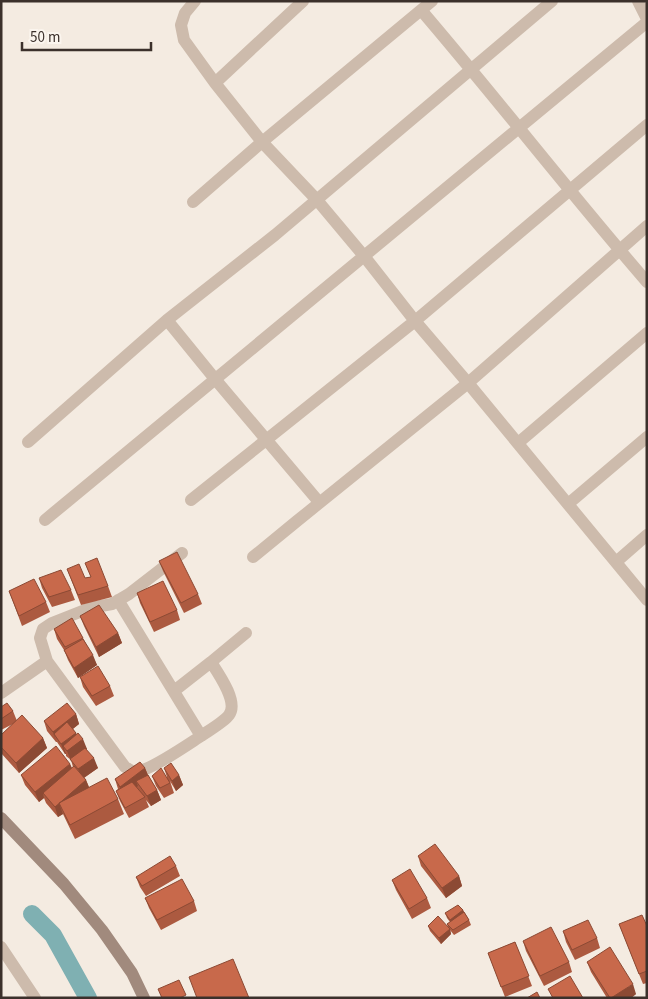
<svg xmlns="http://www.w3.org/2000/svg" width="648" height="999" viewBox="0 0 648 999" font-family="'Source Sans 3',sans-serif">
<style>
.lines{fill:none;stroke-linecap:round;stroke-linejoin:round}
.canal{stroke:#7fb0b2;stroke-width:18}
.street{stroke:#cdbbac;stroke-width:12}
.secondary{stroke:#a18a7d;stroke-width:12}
.wall{fill:#ac5a40}
.shaded-wall{fill:#8c4a34}
.building{fill:#c8694b;stroke:#8c4a34}
</style>
<rect width="100%" height="100%" fill="#f4ebe1"/>
<g class="lines">
<path class="canal" d="M32,914l21,21 35,63"/>
<path class="street" d="M195,1l-10,12 -4,12 3,15 31,43 47,59 55,58 47,56 51,65 53,62 179,217
M638,1l9,18
M421,10c77,90 149,183 226,272
M215,83l88,-82
M193,202l69,-60 170,-141
M167,320l48,59 104,123
M28,442l139,-122 108,-85 277,-234
M518,443l129,-110
M191,500l224,-179 232,-196
M568,504l79,-67
M45,520l602,-498
M182,553l-53,41 -17,10 -22,4 -38,15 -9,6 -3,9 7,23 78,106c4,2 7,5 11,5 15,-2 51,-27 65,-36
M253,557l44,-36 171,-138 179,-157
M616,562l31,-27
M118,600l83,136c7,-5 23,-14 28,-21 10,-13 -11,-42 -18,-53
M174,691l37,-29 35,-29
M1,693l46,-32
M1,947l34,51"/>
<path class="secondary" d="M1,818l63,66 38,46 30,43 12,25"/>
</g>
<path class="wall" d="M159,561l39,33 4,10 -18,9 -21,-42z
M85,563l23,23 4,11 -31,8 -14,-36 18,9 6,-1z
M39,578l32,12 4,10 -23,7 -10,-19z
M9,591l37,11 4,10 -28,14z
M137,593l40,17 3,10 -26,12 -14,-29z
M80,616l38,17 4,10 -23,14 -15,-31z
M54,629l29,9 14,27 -19,13 -10,-18 -4,-10 -7,-11z
M80,677l30,9 4,10 -18,10 -13,-19z
M1,707l12,4 4,10 26,17 4,10 -28,25 -18,-20v-18l12,-11 -12,6z
M76,714l3,10 -6,5 14,20h-1l12,19 -14,10 2,2 3,7 29,12 6,15 -49,25 -12,-25 -5,3 -12,-14 -2,-5 -5,4 -14,-17 -4,-10 49,-11 2,4 1,-1 -2,-7 -5,-4v-2h-1l-8,-12h-1l-9,-11 -3,-10z
M145,768l3,7 9,15 4,10 -10,6 -5,-6 3,7 -20,11 -9,-17 -4,-10 2,-2 -3,-10z
M164,768l15,7 4,10 -7,6 -6,-10 4,12 -10,5 -8,-12 -4,-10 15,1z
M418,856l41,20 3,10 -16,12 -25,-32z
M176,866l4,10 -34,20 -6,-9 -4,-10z
M392,880l35,18 4,10 -19,11 -16,-29z
M145,898l49,3 3,10 -36,19 -12,-22z
M463,910l6,10 2,5 -17,10 -4,-5 1,4 -10,10 -11,-13 -2,-5 20,2 -1,-4 3,-2 -3,-4 -2,-5z
M619,924l28,2v57l-4,1z
M563,931l34,7 3,10 -25,12 -9,-18z
M523,941l46,21 3,10 -28,14 -18,-35z
M515,942l17,44 -27,11 -17,-44z
M587,962l49,32 -5,4h-24l-16,-26z"/>
<path class="shaded-wall" d="M118,633l4,10 -23,14 -3,-10z
M93,655l4,10 -19,13 -4,-10z
M76,714l3,10 -21,16 -4,-6 2,8 -3,-10z
M76,733l3,9 4,-3 4,10 -16,12 -4,-10 -4,-5 3,8h-1l-4,-10z
M43,738l4,10 -28,25 -3,-10z
M94,758l4,10 -16,11 -4,-10z
M70,764l4,10 -31,19 1,5 -5,4 -4,-10z
M145,768l4,10 -13,3 2,5 -14,11 -4,-10z
M179,775l4,10 -7,6 -4,-10z
M86,780l4,10 -31,13z
M157,790l4,10 -10,6 -4,-10z
M59,803l4,11 -5,3 -3,-10z
M459,876l3,10 -16,12 -4,-10z
M463,910l2,5 -13,10 -2,-5z
M450,929l1,5 -10,10 -2,-6z
M633,984l3,10 -5,4h-20z"/>
<path class="building" d="M177,552l21,42 -17,9 -22,-42z
M97,558l11,28 -30,9 -11,-26 12,-5 6,14 6,-1 -6,-14z
M61,570l10,20 -22,7 -10,-19z
M34,579l12,23 -27,14 -10,-25z
M163,581l14,29 -27,12 -13,-29z
M99,605l19,28 -22,14 -16,-31z
M72,618l11,20 -18,9 -11,-18z
M83,639l10,16 -19,13 -10,-18z
M98,666l12,20 -18,10 -12,-19z
M7,703l6,8 -12,8v-12z
M67,703l9,11 -23,18 -9,-11z
M22,715l21,23 -27,25 -15,-16v-12z
M67,722l9,11 -15,11 -7,-10z
M78,733l5,6 -16,12 -4,-5z
M56,746l14,18 -35,28 -14,-17z
M85,748l9,10 -16,11 -8,-10z
M140,762l5,6 -25,19 -5,-8z
M171,763l8,12 -7,6 -8,-13z
M74,766l12,14 -31,27 -12,-14z
M161,768l9,15 -10,5 -8,-12z
M148,775l9,15 -10,6 -11,-15z
M107,778l11,21 -48,26 -11,-22z
M132,782l13,15 -20,11 -9,-17z
M435,844l24,32 -17,12 -24,-32z
M170,856l6,10 -34,20 -6,-9z
M410,869l17,29 -18,11 -17,-29z
M182,879l12,22 -37,19 -12,-22z
M458,905l5,5 -13,10 -5,-7z
M464,912l5,8 -16,10 -6,-6z
M642,915l5,11v45l-8,3 -20,-50z
M438,916l12,13 -11,9 -11,-12z
M588,920l9,18 -25,12 -9,-19z
M551,927l18,35 -29,14 -17,-35z
M515,942l14,34 -28,11 -13,-34z
M610,947l23,37 -22,14h-1l-23,-36z
M233,959l16,39h-52l-8,-21z
M570,976l13,22h-30l-5,-9z
M179,980l7,15 -6,3h-18l-4,-9z
M537,992l3,6h-13z"/>
<rect width="648" height="999" fill="none" stroke="#3b302b" stroke-width="5"/>
<path d="M22 42v8h129v-8" fill="none" stroke="#3b302b" stroke-width="2.5"/>
<text x="30" y="42" font-size="15" fill="#3b302b" stroke="#fbf5ee" stroke-width="4" paint-order="stroke">50 m</text>
</svg>
